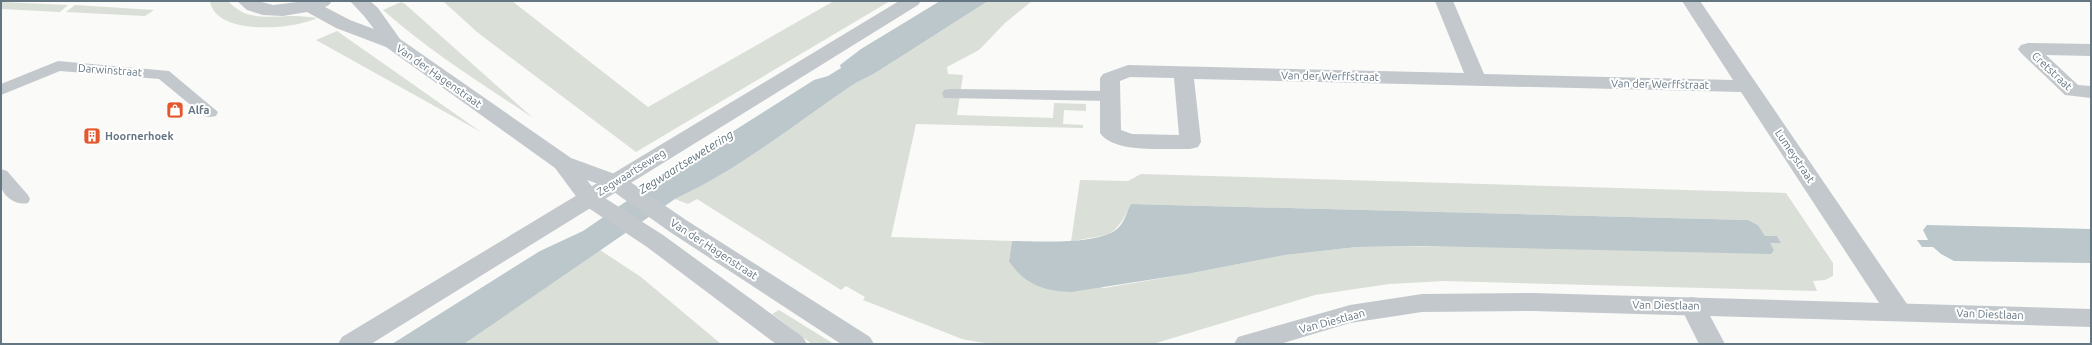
<svg xmlns="http://www.w3.org/2000/svg" width="2092" height="345" viewBox="0 0 2092 345" font-family="Ubuntu,sans-serif">
<style>
.green{fill:#dadfd7}
.water{fill:#bbc7cb}
.lines{fill:none;stroke-linecap:round;stroke-linejoin:round}
.service{fill:#c3c8cc;fill-rule:evenodd}
.minor{fill:#c3c8cc;fill-rule:evenodd}
.tertiary{fill:#c3c8cc;fill-rule:evenodd}
.labels{text-anchor:middle;stroke-width:4;stroke-linejoin:round;paint-order:stroke}
.street-label{font-size:11px;fill:#657683;stroke:#fff}
.poi-label{font-size:11px;font-weight:bold;fill:#657683;stroke:#fff;text-anchor:start}
.water-label{font-size:12px;font-style:italic;fill:#60757c;stroke:#fff}
</style>
<rect width="100%" height="100%" fill="#fafaf8"/>
<path class="green" d="M210,1h18c19,21 41,15 67,15 7,0 14,1 22,2 -24,12 -102,18 -107,-17z
M443,1h69l136,106 186,-106h56l-254,151 -159,-120z
M988,1h44l-27,22 -26,27 -32,17 1,7 15,1 -6,40 96,3 1,-15 32,1v7l-22,-1 -1,14 20,1v3l-167,-4 -25,113 121,4 -3,20 95,27 83,-14 98,-19 72,-8 424,-4 -4,-7h-12l-7,-11 -10,-5 -617,-16c-19,39 -22,28 -60,38l9,-62 48,1 13,-7 645,19 47,70v13l-8,4 -12,1 4,10 -373,-10 -55,3 -74,11 -162,49h-157l-18,-2 -16,-3 -99,-39 2,-3 -19,-11 -5,4 -144,-91 -9,5 -13,-5c64,-29 118,-74 176,-113 9,-6 20,-10 29,-16 36,-23 72,-46 108,-69z
M1,2l67,3 -8,7 -59,-3z
M401,2l4,2 128,114c-52,-35 -104,-67 -150,-108z
M75,5l79,5 -9,6 -79,-4z
M337,31l144,101 -165,-92z
M600,250l41,27 80,67h-257z
M779,310l55,34h-22l-40,-30z"/>
<path class="water" d="M940,1h48c-36,23 -72,46 -108,69 -9,6 -20,10 -29,16 -58,39 -112,84 -176,113l-211,145h-72l148,-93 43,-20 89,-61 142,-90 14,-4 13,-8 -1,-3 21,-16z
M1131,204l617,16 10,5 7,11h12l4,7h-11l4,7 -3,4 -346,-8 -68,1 -72,8 -98,19 -116,18c-27,-1 -47,-8 -62,-31l3,-20c25,0 92,5 108,-15 5,-6 7,-15 11,-22z
M1927,225l164,4v34l-137,-2 -13,-7 -8,-7h-11l-5,-7h11l-5,-10z"/>
<g class="lines">
<path class="service" d="M58,61l111,10 49,41 -2,4 -6,1 -6,-1 -45,-37 -99,-8 -59,24v-11z
M950,89l160,2 6,1 2,4 -2,4 -6,1 -166,-3 -2,-4 2,-4z
M1,169l6,2 21,24 2,4 -2,4c-11,3 -25,-6 -27,-17 -1,-6 0,-12 0,-17z"/>
<path class="minor" d="M899,1h22l-3,4 -547,339h-33l4,-7z
M1435,1h18l31,73 249,6 -51,-79h18l207,303 4,7 -4,7 -9,2 -9,-2 -148,-226 -547,-13 7,63 -3,5 -8,2c-23,-1 -76,5 -90,-16v-55l3,-4 25,-9 336,8zM1130,77l44,1 5,57 -47,-1 -11,-4 -1,-49z
M2028,43l63,1v12l-45,-1 32,30 13,1v12l-26,-3 -44,-42 -3,-4 3,-4z
M1692,297l9,2 24,45h-26l-19,-38 3,-7z"/>
<path class="tertiary" d="M237,1h21l15,4 32,-4h27l-3,4 -4,2 25,13 24,9 -10,-13 -14,-15h20l8,7 22,31 171,119 52,19 63,43 184,117 4,7h-33l-171,-112 -63,-45 -20,-7 10,13 66,42 140,102 4,7h-31l-129,-97 -66,-44 -26,-35 -169,-121 -50,-19 -29,-16 -24,4 -20,-1 -16,-5z
M1532,293l559,16v18l-559,-16 -110,1 -72,11 -70,21h-46l4,-7 112,-32 72,-11z"/>
</g>
<defs>
<g id="shop-square" transform="scale(0.9)"><rect x="-9" y="-9" width="18" height="18" rx="4" fill="#e4572e" stroke="#fff"/><path d="M-5-2.5h2.3a2.7 3.5 0 0 1 5.4 0H5L5.5 6h-11ZM-1.5-2.5h3a1.5 2.3 0 0 0-3 0Z" fill="#fff"/></g>
<g id="building-square" transform="scale(0.9)"><rect x="-9" y="-9" width="18" height="18" rx="4" fill="#e4572e" stroke="#fff"/><path d="M-4-6H4V6H1V3H-1V6H-4ZM-2.5-4.3h1.7v1.8h-1.7ZM.8-4.3h1.7v1.8H.8ZM-2.5-1h1.7V.8h-1.7ZM.8-1h1.7V.8H.8Z" fill="#fff"/></g>
</defs>
<g fill-rule="evenodd">
<use href="#shop-square" x="175" y="110"/>
<use href="#building-square" x="92" y="136"/>
</g>
<g class="labels">
<g class="street-label">
<text transform="translate(110 70) rotate(4)" y="4">Darwinstraat</text>
<text transform="translate(2052 71) rotate(43)" y="4">Cretstraat</text>
<text transform="translate(439 76) rotate(35)" y="4">Van der Hagenstraat</text>
<text transform="translate(1330 76) rotate(1)" y="4">Van der Werffstraat</text>
<text transform="translate(1660 84) rotate(1)" y="4">Van der Werffstraat</text>
<text transform="translate(1795 156) rotate(56)" y="4">Lumeystraat</text>
<text transform="translate(631 172) rotate(-32)" y="4">Zegwaartseweg</text>
<text transform="translate(714 249) rotate(33)" y="4">Van der Hagenstraat</text>
<text transform="translate(1666 305) rotate(1)" y="4">Van Diestlaan</text>
<text transform="translate(1990 314) rotate(2)" y="4">Van Diestlaan</text>
<text transform="translate(1332 321) rotate(-15)" y="4">Van Diestlaan</text>
</g>
<g class="poi-label">
<text x="188" y="114">Alfa</text>
<text x="105" y="140">Hoornerhoek</text>
</g>
<g class="water-label">
<text transform="translate(686 162) rotate(-32)" y="4">Zegwaartsewetering</text>
</g>
</g>
<rect width="2092" height="345" fill="none" stroke="#657683" stroke-width="4"/>
</svg>
